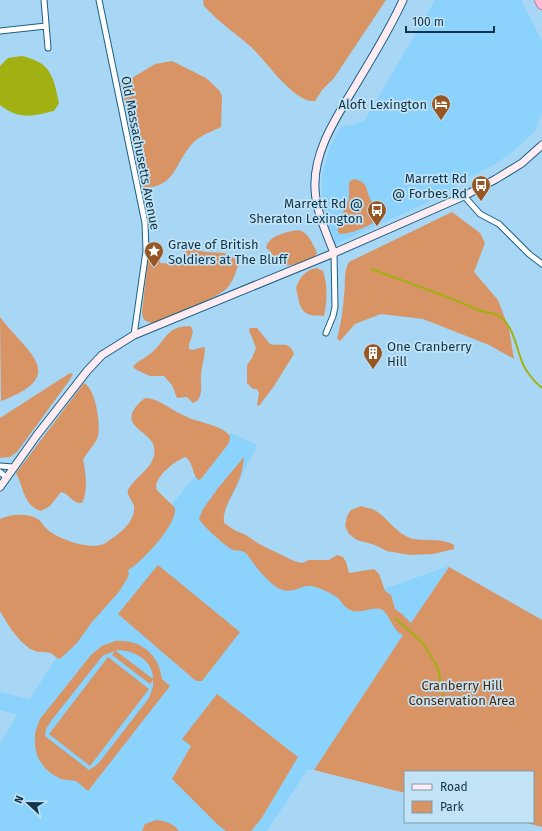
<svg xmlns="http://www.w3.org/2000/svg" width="542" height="831" viewBox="0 0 542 831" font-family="'Fira Sans',sans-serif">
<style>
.built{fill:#8bd2fc}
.green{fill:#d89464;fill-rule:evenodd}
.water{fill:#a2b012}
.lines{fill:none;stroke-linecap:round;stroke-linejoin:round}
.stream{stroke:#a2b012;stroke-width:2}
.street-casing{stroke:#1c5f80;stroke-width:7}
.secondary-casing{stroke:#1c5f80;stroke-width:9}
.highway-casing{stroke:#ab8da3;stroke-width:12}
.street{stroke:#fff;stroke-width:5}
.secondary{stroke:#ffebf2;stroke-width:7}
.highway{stroke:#febcd4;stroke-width:10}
.labels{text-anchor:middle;stroke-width:3.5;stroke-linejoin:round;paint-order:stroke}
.poi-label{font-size:13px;fill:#113548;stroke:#c2e2f5;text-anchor:end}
.street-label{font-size:13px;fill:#113548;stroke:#c2e2f5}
.park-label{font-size:13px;fill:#532906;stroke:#c2e2f5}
</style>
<rect width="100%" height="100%" fill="#a7d7f4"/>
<path class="built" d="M435,0h86l21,41v71l-7,19 -20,19 -18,13 -33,17 -25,17 -103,47 -10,-25 -4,-23v-20l7,-27 12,-23 13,-1 11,-5z
M231,433l26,12 -42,86 135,70 99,-35 -135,204 -6,-1 -41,62h-267v-87l17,-29 -17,-5v-18l30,7 64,-101z"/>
<path class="green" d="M203,0h183l-52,78 -12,12 -7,11c-21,3 -50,-42 -65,-55 -13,-12 -28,-21 -40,-34l-6,-6z
M172,61l34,17 13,12 3,6 -1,31c-10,5 -21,8 -29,17 -18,20 -16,43 -49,44l-23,-109 7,2 28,-17z
M354,179c16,3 11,13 18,23 3,5 7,8 8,14 -5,9 -29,18 -40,18l-2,-2 -1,-10 8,-13 4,-10v-17z
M452,212l28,21 5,10 -11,29 24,28 11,29 5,30 -25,-14 -66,-26 -42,-5 -26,10 -15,17 -3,-3c4,-13 6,-29 7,-43 2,-11 -1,-23 5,-33z
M299,230c9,2 14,14 18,23l-2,3c-8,5 -30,14 -37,7 -5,-5 -5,-11 -12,-15 3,-13 20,-16 33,-18z
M186,247c5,1 10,3 15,4 17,4 24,-3 38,12 -3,8 -5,16 -10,23 -10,13 -59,29 -76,37 -7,-1 -11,-3 -11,-11l6,-52 12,-1v4l25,1z
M317,268l6,3c5,15 4,31 1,45 -5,-1 -9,0 -13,-1 -13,-3 -12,-17 -15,-27 3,-10 10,-19 21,-20z
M0,317c27,36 70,58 1,84z
M190,326c7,7 -2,14 -1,23l4,1 10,-3 2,1c0,9 -3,17 -4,26 -1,9 4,25 -8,29l-6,-6 -10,1 -5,-13 -8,-9h-14l-13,-6 -4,-3c5,-7 10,-7 17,-13 16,-12 15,-28 40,-28z
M250,328h7l13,16c12,3 19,-4 24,10l-20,32 -15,20 -2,-1 2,-12 -2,-4h-4l-6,-6v-18l5,-7 4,-10 -7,-18z
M70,373l3,1 -4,7 -52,71 -7,5 -10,1v-40z
M84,383c12,6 18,45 13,56 -4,8 -10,13 -14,21 3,12 5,32 -1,43 -10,1 -12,-9 -21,-11l-11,14 -9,5c-18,-6 -17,-23 -25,-38z
M146,398c14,1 26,13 39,18 14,7 35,8 45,20l-1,7 -28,36 -3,1c-6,-6 -4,-16 -12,-23 -9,2 -35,22 -29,33 5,6 13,12 18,18 2,17 -33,54 -47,62l1,4 -2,5 -9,14 -26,29 -15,21 -17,16c-5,-1 -6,-5 -10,-6 -4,-2 -11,0 -15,-2 -14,-5 -28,-27 -35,-40v-92c10,-5 26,-6 36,-1 5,2 8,9 12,12 10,9 40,19 52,15 3,0 6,-2 8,-4 12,-7 28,-20 26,-35 -1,-5 -8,-11 -6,-16 8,-15 30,-24 26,-43 -2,-15 -33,-20 -19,-39 3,-4 6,-8 11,-10z
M244,457c-1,9 -2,17 -6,25 -5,13 -16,27 -14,41l12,8 10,4 13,9 35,17 8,2 7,-3h20l8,-5 6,2 3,5 3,11 25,-4 5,5 6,17 6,4 4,14 7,5 9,9 38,-56 93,53v207l-19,-5h10v-50h-128v21l-91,-23 89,-135c-11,-4 -14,-24 -23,-26 -9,-2 -18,4 -27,2 -7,-2 -10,-7 -14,-12 -7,-6 -19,-11 -27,-13 -11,-2 -18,9 -32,3 -8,-3 -24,-21 -28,-28 -3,-3 -4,-7 -8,-9 -3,-2 -8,-1 -11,-2 -8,-4 -29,-23 -34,-31l4,-10 15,-21z
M361,506c5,2 11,2 15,5 14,9 21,24 38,28 13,2 29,-1 40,6v4l-21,5 -23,1 -23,-4 -12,-6 -18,-5 -8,-6 -4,-8 2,-10 4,-6z
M158,565l82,67 -38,49h-6l-78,-67z
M115,641c25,-2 44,13 47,38l8,7 -82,105 -12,-10 -15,-2 -9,-5 -7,-6 -7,-10 -3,-12v-13l5,-14 51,-64 11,-9zM117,650c17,0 36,10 36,29l-37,-28zM115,651l-3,4 38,29 3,-4v7l-4,11 -51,66 -9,6 -44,-34 1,-7 5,-8 49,-62 4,-4z
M108,657l41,32 -59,77 -41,-32z
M217,694l81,63 -37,62 -10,12h-25l-9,-7 -45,-45 19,-33 -9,-7z
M156,820c9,1 17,3 23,11h-37l3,-7z"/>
<path class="water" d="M22,56c29,7 31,19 37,47l-5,8c-22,5 -35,9 -54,-6v-39l8,-8z"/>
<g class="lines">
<path class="stream" d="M371,269c35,13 71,25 105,40 8,4 19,3 26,9 11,10 14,27 19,41 3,10 13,23 21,29
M396,619l27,24 15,25 5,27"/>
<g class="street-casing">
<path id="street" d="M44,0l4,48
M99,0l46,223 1,28 -12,84
M0,31l46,-5
M464,196l16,18 19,10 30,30 13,10
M326,333l7,-17 2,-9 -1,-54
M0,466l13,1
M0,472l6,5"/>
</g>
<g class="secondary-casing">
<path id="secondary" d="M334,253c-8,-21 -18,-42 -19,-64 -2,-39 23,-74 42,-106 16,-27 33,-54 46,-83
M0,487l37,-52 50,-64 15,-16 32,-20 200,-82 130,-57 32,-17 26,-16 20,-18"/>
</g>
<g class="highway-casing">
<path id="highway" d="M540,0l2,4"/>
</g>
<use href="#street" class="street"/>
<use href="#secondary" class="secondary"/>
<use href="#highway" class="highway"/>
</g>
<defs>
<g id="hotel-pin" transform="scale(1)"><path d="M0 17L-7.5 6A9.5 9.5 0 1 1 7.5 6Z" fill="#975622" stroke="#c2e2f5"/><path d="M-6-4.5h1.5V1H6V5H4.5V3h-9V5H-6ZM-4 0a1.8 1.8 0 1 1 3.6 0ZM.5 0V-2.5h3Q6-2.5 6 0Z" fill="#fff"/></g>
<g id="bus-pin" transform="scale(1)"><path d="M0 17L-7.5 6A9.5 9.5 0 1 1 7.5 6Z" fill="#975622" stroke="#c2e2f5"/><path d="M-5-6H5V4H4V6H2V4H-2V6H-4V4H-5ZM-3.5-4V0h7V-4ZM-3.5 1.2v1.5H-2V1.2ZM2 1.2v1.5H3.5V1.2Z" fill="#fff"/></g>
<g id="sight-pin" transform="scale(1)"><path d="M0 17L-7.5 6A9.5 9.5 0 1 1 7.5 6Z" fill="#975622" stroke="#c2e2f5"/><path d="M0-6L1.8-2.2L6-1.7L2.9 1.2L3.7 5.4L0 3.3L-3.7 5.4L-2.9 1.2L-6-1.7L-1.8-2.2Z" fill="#fff"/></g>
<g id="building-pin" transform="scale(1)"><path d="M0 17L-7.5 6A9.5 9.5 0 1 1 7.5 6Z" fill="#975622" stroke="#c2e2f5"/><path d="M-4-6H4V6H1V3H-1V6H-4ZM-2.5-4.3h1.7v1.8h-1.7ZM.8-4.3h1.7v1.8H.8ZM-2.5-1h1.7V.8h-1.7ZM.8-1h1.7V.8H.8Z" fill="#fff"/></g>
</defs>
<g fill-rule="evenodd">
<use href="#hotel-pin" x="441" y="104"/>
<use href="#bus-pin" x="481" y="185"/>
<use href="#bus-pin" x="377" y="210"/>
<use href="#sight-pin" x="154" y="251"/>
<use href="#building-pin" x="373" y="353"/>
</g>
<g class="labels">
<g class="poi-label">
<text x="427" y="109">Aloft Lexington</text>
<text x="467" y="183">Marrett Rd<tspan x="467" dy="15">@ Forbes Rd</tspan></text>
<text x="363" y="208">Marrett Rd @<tspan x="363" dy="15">Sheraton Lexington</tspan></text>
<text x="168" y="249" text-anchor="start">Grave of British<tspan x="168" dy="15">Soldiers at The Bluff</tspan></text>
<text x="387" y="351" text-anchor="start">One Cranberry<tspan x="387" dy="15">Hill</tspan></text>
</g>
<g class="street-label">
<text transform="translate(141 153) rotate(79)" y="5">Old Massachusetts Avenue</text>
</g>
<g class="park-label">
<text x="462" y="690">Cranberry Hill<tspan x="462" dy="15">Conservation Area</tspan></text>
</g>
</g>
<rect x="404" y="771" width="130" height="52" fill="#c2e2f5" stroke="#7b9db0"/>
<rect x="412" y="784" width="20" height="6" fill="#ffebf2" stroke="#7b9db0"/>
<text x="440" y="791" font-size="12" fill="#113548">Road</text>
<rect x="412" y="801" width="20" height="12" fill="#d89464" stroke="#7b9db0"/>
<text x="440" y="811" font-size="12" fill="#113548">Park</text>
<g transform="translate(28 803) rotate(292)" stroke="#c2e2f5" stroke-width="3" paint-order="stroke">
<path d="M0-3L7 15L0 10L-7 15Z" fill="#113548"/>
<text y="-6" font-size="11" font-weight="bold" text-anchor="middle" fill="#113548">N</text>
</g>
<path d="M406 26v6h88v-6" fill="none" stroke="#113548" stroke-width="2"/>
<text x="412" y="26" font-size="12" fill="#113548" stroke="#c2e2f5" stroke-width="3" paint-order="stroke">100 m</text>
</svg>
